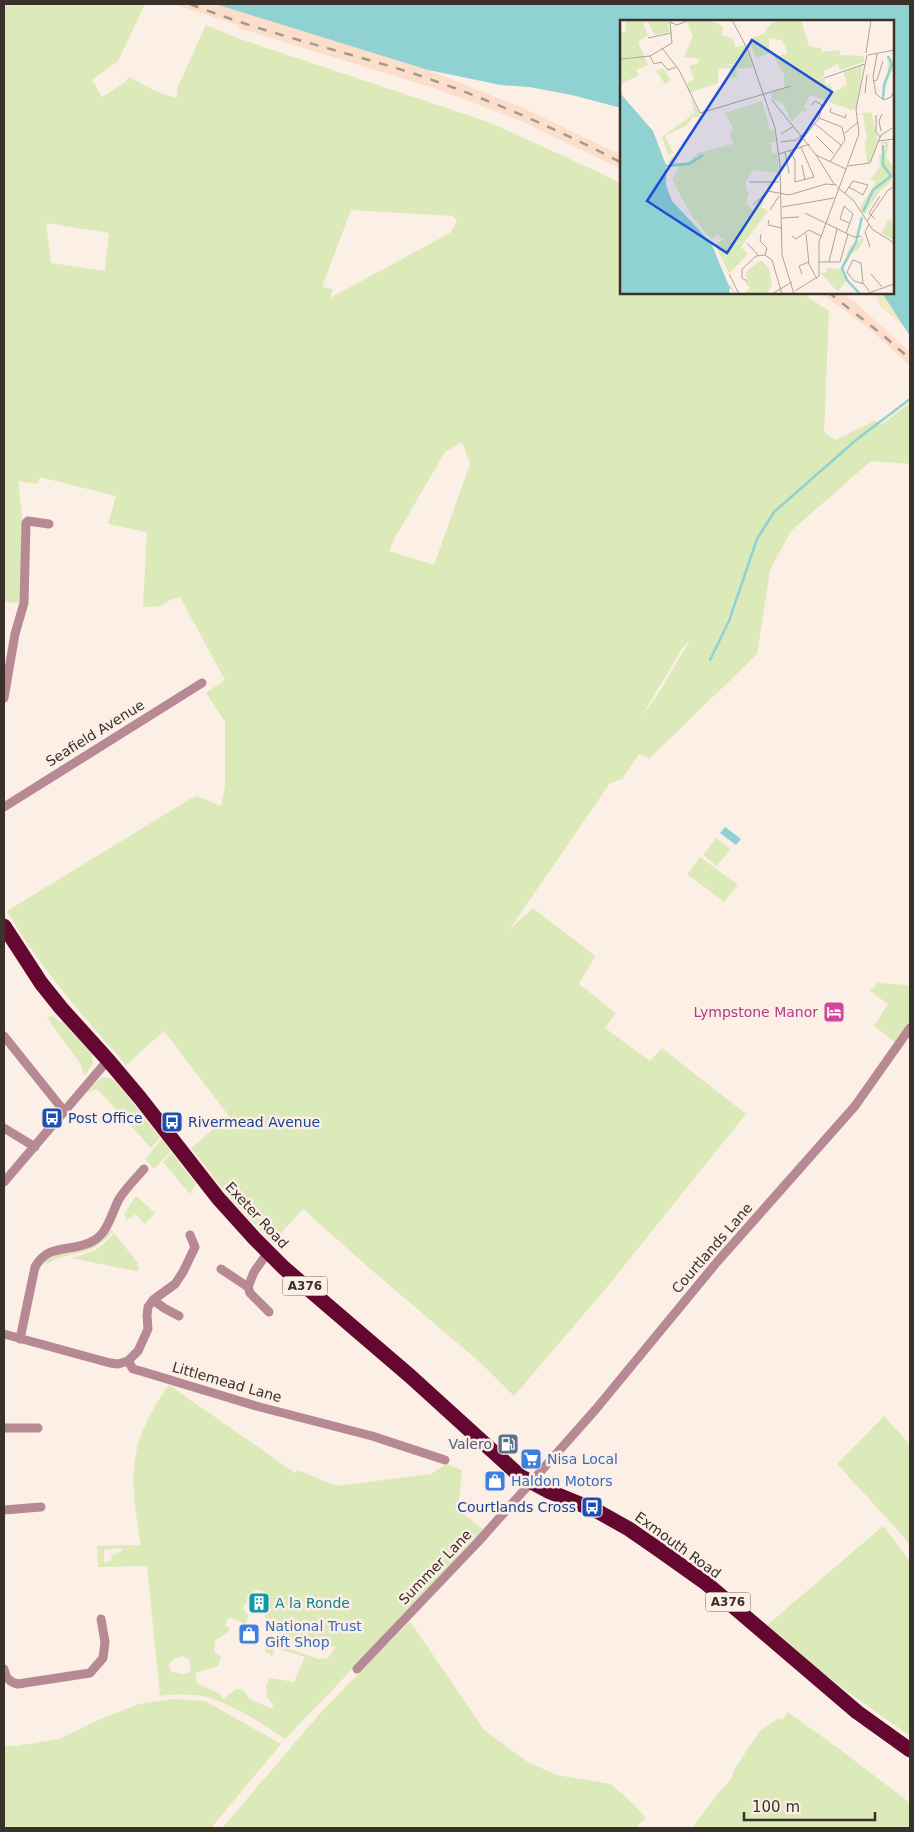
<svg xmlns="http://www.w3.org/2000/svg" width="914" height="1832" viewBox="0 0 914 1832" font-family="'DejaVu Sans',sans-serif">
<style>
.built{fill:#fcdeca}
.green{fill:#dce9b9;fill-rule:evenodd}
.sand{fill:#f2e8c3}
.water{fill:#90d2d2}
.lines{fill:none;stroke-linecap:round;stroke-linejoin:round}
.stream{stroke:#90d2d2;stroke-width:2.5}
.street{stroke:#b68995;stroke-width:9}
.highway{stroke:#640731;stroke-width:15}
.rail{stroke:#a49991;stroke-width:2.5;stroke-dasharray:9 9;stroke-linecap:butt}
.labels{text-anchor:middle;stroke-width:5;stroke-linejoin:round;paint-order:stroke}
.shield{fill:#fcefe6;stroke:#746a63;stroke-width:1}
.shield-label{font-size:12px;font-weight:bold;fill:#3a312b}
.street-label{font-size:14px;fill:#3a312b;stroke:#fcefe6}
.hotel-label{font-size:14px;fill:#b23c85;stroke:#fcefe6;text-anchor:end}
.transit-label{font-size:14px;fill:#164399;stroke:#fcefe6;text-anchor:start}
.service-label{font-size:14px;fill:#4e5e75;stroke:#fcefe6;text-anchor:end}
.shop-label{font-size:14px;fill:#366cbe;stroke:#fcefe6;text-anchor:start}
.culture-label{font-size:14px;fill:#0d838f;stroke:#fcefe6;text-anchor:start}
.inset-river{fill:none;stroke:#90d2d2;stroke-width:2.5}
.inset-road{fill:none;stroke:#aea39b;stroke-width:1}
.view{fill:#1d4ed8;fill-opacity:0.15;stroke:#1d4ed8;stroke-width:2.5}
.inset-edge{fill:none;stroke:#3a312b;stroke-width:2.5}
</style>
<rect width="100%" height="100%" fill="#fcefe6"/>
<path class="built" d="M174,4h41l213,66 97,39 96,46v14l-98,-47 -83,-32 -201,-62 -2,-3z
M821,293h20l15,10 54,49v14l-38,-35z"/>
<path class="green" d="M4,4h135l5,2 -26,55 -26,19 10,17 23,-15 4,-5 26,14 21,7 2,-5 -2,-2 30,-66 34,14 251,84 109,50 21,11 1,108 180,1 27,18 -5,121 11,8 40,-19 7,3 28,-21v61l-39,-3 -80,70 -21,39 -13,84 -108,105 -10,-5 -17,25 -12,4 -101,147 24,-22 62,48 -16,28 37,29 -11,15 45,33 12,-13 84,66 -139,173 -93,109 -33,-33 -113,-96 -65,-58 -31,34 -44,-47 -37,-48 38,-32 -65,-85 -38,34c-43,-49 -87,-98 -119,-154l183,-112 7,-3 24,10 4,-19v-65l-19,-29 19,-13 -45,-83c-18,3 -13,13 -37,9l4,-74 -39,-8 8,-28 -76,-19 -3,7 -19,-3 5,42 -2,80 -17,-1zM351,210l102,6 4,5 -7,12 -120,65 3,-9 -11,-2zM46,223l63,10 -4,38 -54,-8zM462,442l8,22 -36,101 -45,-14 5,-12 51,-87zM691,639l-33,55 -18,25 41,-69z
M716,838l14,11 -13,17 -14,-11z
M700,857l38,28 -14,17 -37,-28z
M877,983l30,2 3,2v35l-14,21 -22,-17 14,-22 -18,-13z
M53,1015l7,8 2,-2 30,33 1,10 -9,12 -3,-11 -4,-6 -29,-40 -4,1z
M102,1077l8,1 6,4 44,55 -9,11 -49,-54 -6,-5 -10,4z
M162,1139l9,12 -17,18 -9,-10z
M172,1153l24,31 -6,10 -27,-32z
M136,1196l19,17 -10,11 -9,-10 -9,6 -3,-6z
M110,1229l3,2c-23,29 -41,17 -66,33l-3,-3z
M114,1233l24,30 1,8h-4l-64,-13c18,-4 32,-10 43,-25z
M169,1385l126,88 3,-3 38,16 95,-12 16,-10 15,6 -4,40 25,19 -40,46 -158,164c-20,-14 -55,-36 -79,-42 -14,-3 -31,-3 -46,-1l-13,-130 -49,1 -1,-21 44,-1c-12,-68 -14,-102 28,-160zM122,1548v3l-11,5 1,4 -8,3v-13zM256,1590c15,0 13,10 15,21l-7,5c7,6 7,15 14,19 7,6 32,10 42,13l6,-2 10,1 -8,11 -10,1 -53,-19v11l7,5 3,-8 30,9 -11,25 -24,-4 -4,8 1,11 6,7 -1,5 -22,-10 -7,-9 -7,-1 -13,10 -3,-5 -23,-11 -2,-10 23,-7 3,-9 -7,-5 1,-11 13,-9 2,-4 -5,-2 4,-9 16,7 4,-10h-3l-3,-8 3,-1 2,-10zM183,1656l6,3 2,11c-5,7 -13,3 -20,1l-2,-6 4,-6z
M884,1416l26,29v101l-8,-11 -65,-71z
M883,1526l27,35v175c-49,-35 -99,-69 -144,-110z
M410,1621l74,109 44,32 28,13 55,9 21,19 14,15 -11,10h-413l100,-117z
M174,1699l31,2 76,43 -70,84h-207v-82h12l43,-7 44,-21 36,-14z
M788,1712l50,36 72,55v25h-218l28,-37c7,-6 13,-13 14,-21l25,-38 19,-14 4,2z"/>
<path class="sand" d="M893,292l17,40 -30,-26 -6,-13z"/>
<path class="water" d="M215,4h695v332l-28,-43 11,-1v-271h-271l-1,87 -49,-13 -43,-8 -28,-2 -73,-15z
M725,827l16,12 -5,6 -16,-12z"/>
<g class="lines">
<path class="stream" d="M710,660l19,-39 28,-82 17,-27 82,-72 54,-41"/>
<path class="street" d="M4,698l11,-64 9,-31 2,-80 2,-2 21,3
M4,807l198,-124
M4,1036l60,75
M4,1128l31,19
M4,1182l104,-122
M268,1252l-14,20 -6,15 2,6 19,19
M221,1269l27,18
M153,1300l11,8 15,8
M4,1334l106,29 8,1 10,-3 10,-10 10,-22 -1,-13 1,-9 5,-7 22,-16 8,-12 12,-25 -5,-12
M20,1339l15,-72c14,-25 37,-14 58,-26 15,-8 19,-29 26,-42 7,-11 17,-21 25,-30
M128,1361l5,8 11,3 112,34 116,30 73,24
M4,1428h34
M4,1510l37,-3
M4,1669c2,9 5,13 14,15l72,-11 13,-15 2,-16 -4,-23
M357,1669l121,-127 118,-133 121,-147 138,-156 55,-78"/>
<path class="highway" d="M4,926l37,57 20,25 47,52 32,38 78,100 37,41 29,29 126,108 110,100 28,15 49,20 32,18 29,20 49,35 150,128 53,38"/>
<path class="rail" d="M190,4c73,29 150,46 225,70 71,24 140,54 207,89
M828,292l56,44 26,23"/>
</g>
<defs>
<g id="hotel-square" transform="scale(1.125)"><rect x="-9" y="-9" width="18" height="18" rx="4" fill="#d1479c" stroke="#fcefe6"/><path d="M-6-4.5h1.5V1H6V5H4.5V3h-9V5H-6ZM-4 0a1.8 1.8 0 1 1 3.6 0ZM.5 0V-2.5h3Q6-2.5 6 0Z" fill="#fff"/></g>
<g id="bus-square" transform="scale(1.125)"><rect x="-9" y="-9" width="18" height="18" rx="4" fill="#1a4fb4" stroke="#fcefe6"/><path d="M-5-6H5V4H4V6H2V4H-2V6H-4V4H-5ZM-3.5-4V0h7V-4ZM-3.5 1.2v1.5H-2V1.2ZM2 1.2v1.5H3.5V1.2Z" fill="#fff"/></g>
<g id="fuel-square" transform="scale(1.125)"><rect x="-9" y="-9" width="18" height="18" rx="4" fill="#5c6f8a" stroke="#fcefe6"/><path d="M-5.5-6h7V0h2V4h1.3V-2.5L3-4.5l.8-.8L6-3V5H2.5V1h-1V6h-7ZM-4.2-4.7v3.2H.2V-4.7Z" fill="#fff"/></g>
<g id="supermarket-square" transform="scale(1.125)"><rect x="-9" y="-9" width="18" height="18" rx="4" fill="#3f7fe0" stroke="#fcefe6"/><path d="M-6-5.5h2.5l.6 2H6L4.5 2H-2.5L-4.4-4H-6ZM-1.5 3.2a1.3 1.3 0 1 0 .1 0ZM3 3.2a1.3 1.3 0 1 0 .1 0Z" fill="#fff"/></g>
<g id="shop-square" transform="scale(1.125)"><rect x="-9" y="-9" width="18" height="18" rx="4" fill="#3f7fe0" stroke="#fcefe6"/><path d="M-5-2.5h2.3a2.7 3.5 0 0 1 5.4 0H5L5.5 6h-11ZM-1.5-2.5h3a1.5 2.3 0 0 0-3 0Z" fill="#fff"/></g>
<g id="building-square" transform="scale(1.125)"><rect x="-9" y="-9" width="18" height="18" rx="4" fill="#0f9aa8" stroke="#fcefe6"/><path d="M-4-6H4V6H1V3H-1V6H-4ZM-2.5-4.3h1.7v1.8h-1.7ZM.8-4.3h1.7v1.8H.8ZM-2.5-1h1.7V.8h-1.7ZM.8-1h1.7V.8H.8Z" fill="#fff"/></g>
</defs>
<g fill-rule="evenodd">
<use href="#hotel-square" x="834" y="1012"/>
<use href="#bus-square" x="52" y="1118"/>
<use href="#bus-square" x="172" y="1122"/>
<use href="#fuel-square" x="508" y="1444"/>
<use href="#supermarket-square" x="531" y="1459"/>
<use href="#shop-square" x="495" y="1481"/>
<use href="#bus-square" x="592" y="1507"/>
<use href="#building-square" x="259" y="1603"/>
<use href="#shop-square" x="249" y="1634"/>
</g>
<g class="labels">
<g class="shield">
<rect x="282.5" y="1276.5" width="45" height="19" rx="4"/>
<rect x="705.5" y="1592.5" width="45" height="19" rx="4"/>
</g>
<g class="shield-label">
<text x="305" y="1290">A376</text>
<text x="728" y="1606">A376</text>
</g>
<g class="street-label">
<text transform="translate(95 733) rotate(-32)" y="5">Seafield Avenue</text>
<text transform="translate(257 1215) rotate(47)" y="5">Exeter Road</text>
<text transform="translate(712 1248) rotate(-49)" y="5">Courtlands Lane</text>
<text transform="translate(227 1382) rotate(16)" y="5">Littlemead Lane</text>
<text transform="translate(678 1545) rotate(36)" y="5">Exmouth Road</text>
<text transform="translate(435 1567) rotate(-46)" y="5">Summer Lane</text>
</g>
<g class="hotel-label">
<text x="818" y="1017">Lympstone Manor</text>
</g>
<g class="transit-label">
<text x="68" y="1123">Post Office</text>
<text x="188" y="1127">Rivermead Avenue</text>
<text x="576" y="1512" text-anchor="end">Courtlands Cross</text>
</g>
<g class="service-label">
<text x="492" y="1449">Valero</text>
</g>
<g class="shop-label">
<text x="547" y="1464">Nisa Local</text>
<text x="511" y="1486">Haldon Motors</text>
<text x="265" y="1631">National Trust<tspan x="265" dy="16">Gift Shop</tspan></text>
</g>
<g class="culture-label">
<text x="275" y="1608">A la Ronde</text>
</g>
</g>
<g transform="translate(620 20)">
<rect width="274" height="274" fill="#fcefe6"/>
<path d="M5,0l46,1 -3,5 2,6 -15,3 -7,-13 -5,2 5,11 -10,7 10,23 -12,5 3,5 -18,9 -1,-24 21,-5 -21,4v-26l6,-1zM71,0h18l14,6 -1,9 12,4 1,8 10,-2 8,22 -16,2 -1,-5 -18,1h18l1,12 -6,1 -2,-10 -11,1v14l-29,10 -2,-10 7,-4 -5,-13 9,-3 1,-4 -15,-2 9,-21 -6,-14zM149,0h32l8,26 12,2 1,4 18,-2v5l24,1v6l-24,8 -2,-6 -14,7v6l-40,11v-14l-10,-17 13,-3 -2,-8 -4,-6 -12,-2v10l4,4 -17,6 -7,-19 17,-6v-4l9,-8zM267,35l7,9v8l-4,1 -7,24 5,-26zM243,44l-7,44 -4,2 -42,-15 -6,12 3,5 -4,-2 -11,12 -9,-18 -12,-6 1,-7 52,-13 2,7 4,-1 4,8 13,-7 -3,-13zM43,48l8,12 -6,4 -9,-13zM71,78l10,19h-8l-6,8 -22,11 8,17 -5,2 -6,-18 29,-21 -5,-8 5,6 3,-1zM142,81l8,29 4,-1 2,13h-5l1,11h5l2,20 -25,-3 -8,11v9l3,2 -3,11 7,7 7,-11 4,3 -3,5 7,4 -27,36 7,7 -19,19 -14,-28 9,-6 -7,-4 -6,4 -20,-24 -19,-36 7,-12 -11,-4 4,-7 5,7 11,-1 10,-9 35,-9 -3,-9 3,-7 -8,-15zM251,92l7,29 -7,20 -4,2 -2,-19 3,-10 -2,1 -3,-20 -5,-1zM269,121l-3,16 8,11 -3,13 -12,11 -15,23 -4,-8 16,-25 -5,-3 9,-12 -1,-12h5l1,-11 -6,-1zM269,199l5,3v19l-13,-8zM242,216l2,4 -7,10 -9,5v5l-6,10 4,10 -8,12 -18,-19 7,-1v-4l14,1 9,-23 9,-4zM141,240l8,8 3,18 -6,8h-22l6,-6 -6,-7 3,1 -1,-10z" fill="#dce9b9"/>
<path d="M0,73l33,38 13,34v20l6,16 39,42 18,43 2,1 5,7 -6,-7 -1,7h-109z" fill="#90d2d2"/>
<path class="inset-river" d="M263,79l1,-14 8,-21 -4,-8M46,146l23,-2 14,-9M243,192l10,-22 18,-14 -8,-11v-20M240,274l-13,-14 -5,-12 14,-26 6,-25"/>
<path class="inset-road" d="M112,0l16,30 27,78 5,37 2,90 12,39M28,18l23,-5M42,28l17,22 21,43 91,-27M246,33l5,-33M257,34l-4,23 3,17 8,6 7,-3 3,-6M248,35l26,-5M30,36l22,-13 -2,-21 7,3 12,-5M30,36l4,8 7,-2 7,8 8,-3M0,39l30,-3M204,58l41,-14M253,61l4,-1 6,-19M245,73l2,-18M152,80l44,55 30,14M191,85l4,-4 7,4 -3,13M211,88l-1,4 11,4 4,2 1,-4M256,95v17l4,5M194,103l28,23M261,111l-2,-10 3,-7M225,113l13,-11M161,114l13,-8M196,116l18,18M184,117l15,-19 23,9 3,13 -15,22M258,121l16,-2M161,122l15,-2 6,-5M170,131l5,9v22l19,-5 -13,-30M165,132l4,21M159,134l31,-10M196,135l18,29M182,145l3,15M228,146l22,-3 11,-28 13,-8M129,162h30M217,167l17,14 18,28 22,14M225,173l8,-12 15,4 -5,10 -14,-8M133,185l15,-14 21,4 37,-11 11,1M162,187l52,-9M150,190l9,-14M185,193l49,24 7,-1M162,198l17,-1M255,199l-6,-6 11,-17M149,200l-1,5 14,3M247,201l21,-31 6,-3M249,204l-4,8 5,15M226,213l2,-5 5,-14 -9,-8 -4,13 9,4M141,214l-1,7 7,7 -2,7M186,214l3,30 8,15M172,216l4,3 13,-9 12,6M127,223l11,12M199,242h21l8,-28M209,242l8,-33M109,254l10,20M182,254l-3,-8 10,-4M251,254l11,13M127,261l-5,-3v-9l14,-13 9,-1 7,5 10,34M243,264l-2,-21 -8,-3 -6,12 7,9 10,3 5,7M175,271l24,-15v-34l40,-108 -3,-25 11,-54M152,274l20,-12M246,274l28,-10"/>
<path class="view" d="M132,20l80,52 -105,161 -80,-52z"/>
<rect width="274" height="274" class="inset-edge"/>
</g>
<rect width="914" height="1832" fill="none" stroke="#3a312b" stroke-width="10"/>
<path d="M744 1812v8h131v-8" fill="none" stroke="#3a312b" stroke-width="2.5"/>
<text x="752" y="1812" font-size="15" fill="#3a312b" stroke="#fcefe6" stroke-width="4" paint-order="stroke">100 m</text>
</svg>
